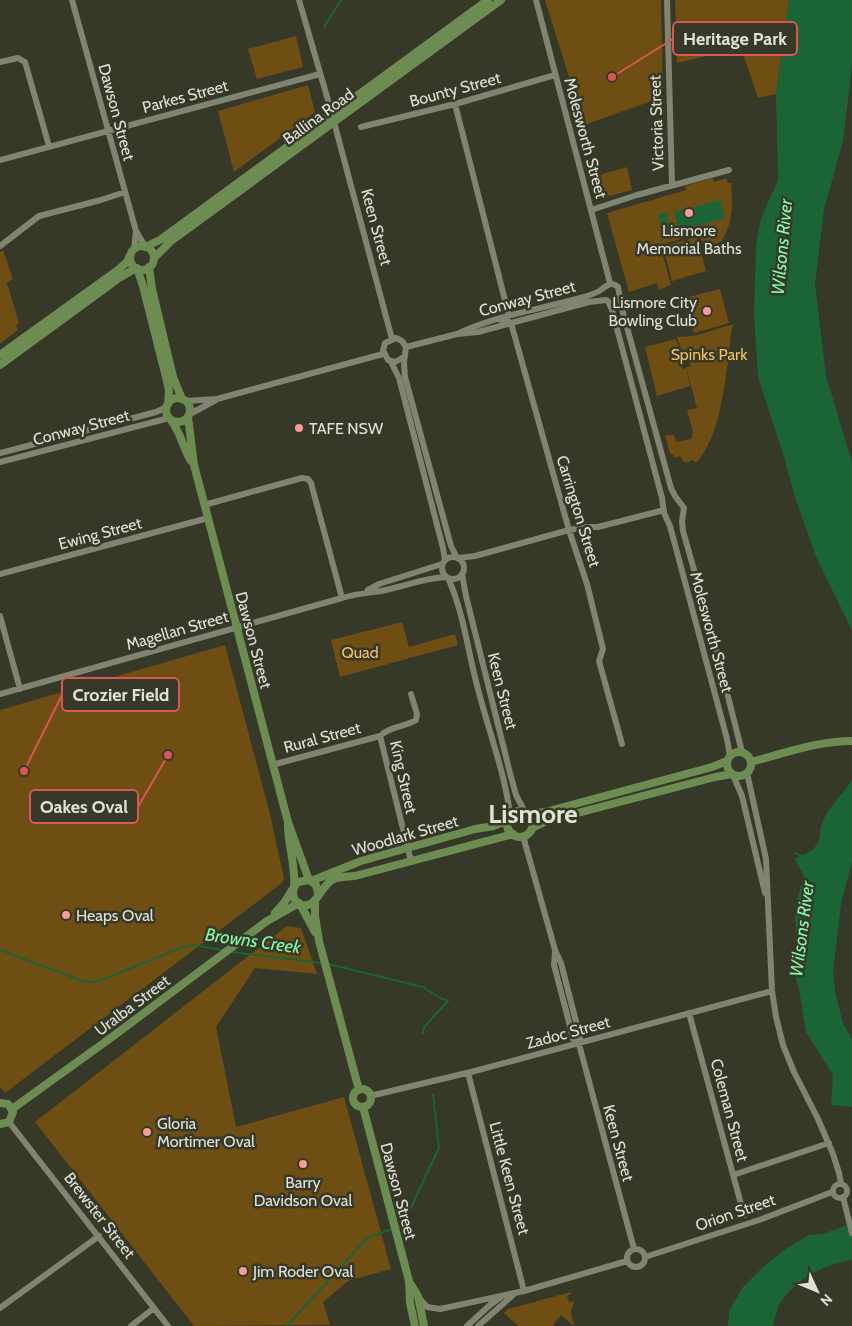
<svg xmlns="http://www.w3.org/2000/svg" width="852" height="1326" viewBox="0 0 852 1326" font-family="Cabin,sans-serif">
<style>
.green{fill:#6e4e12}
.water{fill:#1b6436}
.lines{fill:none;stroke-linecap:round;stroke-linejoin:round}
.stream{stroke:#1b6436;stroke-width:2}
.minor{stroke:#808471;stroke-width:6}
.major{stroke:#6d8c51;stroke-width:8}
.poi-dot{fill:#f59c96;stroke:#363928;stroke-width:2}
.labels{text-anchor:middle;stroke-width:5;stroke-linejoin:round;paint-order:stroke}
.street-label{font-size:16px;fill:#e0e2d8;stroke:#363928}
.poi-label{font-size:16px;fill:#e0e2d8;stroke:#363928;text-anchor:start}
.park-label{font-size:16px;fill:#f5bf63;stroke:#363928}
.water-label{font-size:18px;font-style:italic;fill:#85fba9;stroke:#363928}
.town-label{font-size:26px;font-weight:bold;fill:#e1e4d0;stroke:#363928}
.leader{fill:none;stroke:#d85654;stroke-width:2}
.callout-dot{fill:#d85654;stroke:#363928;stroke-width:2}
.callout{fill:#363928;stroke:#d85654;stroke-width:2}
.callout-label{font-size:18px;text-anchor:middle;font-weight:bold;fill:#e0e2d8}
</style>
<rect width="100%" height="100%" fill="#363928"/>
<path class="green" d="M545,0h116l2,97 -79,28z
M675,0h114l-13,94 -18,4 -17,-50 -64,15z
M296,36l7,31 -46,12 -9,-30z
M308,85l7,27 -81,60 -16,-61z
M627,167l5,23 -30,8 -6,-22z
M713,178l1,4 12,-4 2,5h3c2,22 2,40 -10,59l-7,2 1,2 -11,2 -4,-12h-4l-1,-1 -35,10 11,40 -12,5 -2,-7 -28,9 -22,-79 79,-23 -1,-4z
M697,237l9,34 -34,10 -9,-35z
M3,250l10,29 -6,4 12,40 -3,3 2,4 -18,14v-92z
M720,289l9,34 -35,10 -9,-35z
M734,324c-5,8 -3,20 -5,30 -5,34 -9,83 -33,109l-3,-3 -8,3 -5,-7 -6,2 -1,-4h-3l-5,-19h9l2,7 15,-3 2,-7 -6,-22 10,-2 -11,-41 5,-1 -2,-7 -5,1 -7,-23 17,-1z
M676,339l7,21 -3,2 3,7 3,-1 4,18 -33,10 -12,-49z
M402,622l7,25 46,-13 3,11 -118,32 -9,-37z
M225,645l44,165 15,68 -2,5 -277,210 -5,-6v-377z
M287,926l14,2 16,46 -62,-6 -39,59 20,100 108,-30 47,172 -43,12 -25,21 7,23 -136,1 -159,-204z
M571,1292v2l-4,2 2,6 5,-1c0,4 -2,6 -3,10 0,6 3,10 3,15l-13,-11 -8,10 1,1h-36l-14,-13 4,-4z"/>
<path class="water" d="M789,0h63v66l-9,75 -19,68 -9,75 11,92 26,86v168l-35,-71 -22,-62 -11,-40 -26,-80 -4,-63 2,-69 5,-27 17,-38 -2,-86z
M720,200l5,18 -46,13 -5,-19z
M666,212l6,24 -8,3 -6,-24z
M852,781v81l-11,42 -8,68 3,24 7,27 9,17v67l-21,-2 2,-30 -27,-43 -7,-43 -6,-21 4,-23 -2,-30 2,-15 7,-24 -9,-17 18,-9 6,-9 2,-15 6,-14z
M852,1223v37c-27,4 -54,18 -70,40 -5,7 -7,18 -9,26h-45l1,-14 13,-24 20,-20 22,-18 25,-15 14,-1z"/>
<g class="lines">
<path class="stream" d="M324,27l17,-27
M794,853l9,3
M0,950l80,30 11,2 11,-2 78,-32 14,-3 28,5
M232,952l89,11
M328,964l95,23 17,11 8,3 -24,26 -1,6
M396,1228l7,-3 1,-3 35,-74 -6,-53
M287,1326l80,-88 25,-9"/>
<path class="minor" d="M72,0l64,231 9,15
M299,0l33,114
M536,0l74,283
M667,0l5,185
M0,62l18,-4 7,4 24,84
M455,104l54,212
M334,122l58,217
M361,127l94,-23 100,-29
M0,160l320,-86
M591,210l46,-15 92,-25
M0,246l39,-30 62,-16 24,-8
M134,250l2,-19
M608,301l4,9 50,188 2,15 6,13 57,213 3,17
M501,320h5l5,3 58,207 18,54 16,65 -4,12 23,83
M457,334c40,-19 85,-25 127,-37 6,-2 14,-4 18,-8 6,-4 9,-8 16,-2l4,22 49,179 4,8 9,12 -2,13 1,10 29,102 30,119
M406,347l51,-13 21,-2 111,-30 17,-2
M404,357l-9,5 -7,-2 -5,-10 2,-7 11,-5 6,3 4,6 -2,16 1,14 46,169 6,12
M391,362l8,16 44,170 2,12
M186,401l31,-2 166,-45
M190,414l26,-14
M0,453l156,-41 11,-5
M0,462l169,-44
M204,505l98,-27 6,1 3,4 31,115
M442 568a11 11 0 1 1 22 0a11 11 0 1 1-22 0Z
M458,558l17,-2 94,-26 17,-3h12l66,-17
M0,574l208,-56
M462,574l4,22 44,177 6,22 9,17
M448,578c16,35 20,75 30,111 10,40 28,87 32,127
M368,590l11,-6 63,-20
M0,616l20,73
M0,694l342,-96c13,-4 25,-5 39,-7 22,-4 42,-13 65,-14
M272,765l108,-29
M747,773l19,86 6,132 4,26 7,28 11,27 24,47 15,35 6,19 2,10
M733,775l9,21 23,97
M523,836l32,114 6,13 19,74 -1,7 55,205
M411,861l-31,-125c10,-10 25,-9 36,-16l1,-6 -6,-20
M555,952l-1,13 16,61 3,13 6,5
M689,1013l55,202
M468,1073l56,218
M370,1096l101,-24 301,-81
M9,1122l159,204
M733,1175l96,-32
M833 1191a7 7 0 1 1 14 0a7 7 0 1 1-14 0Z
M843,1197l9,36
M627 1258a9 9 0 1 1 18 0a9 9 0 1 1-18 0Z
M645,1257l117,-38 70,-27
M418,1297l9,10 13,2 84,-18 103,-30
M0,1308l99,-72
M131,1326l23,-18
M467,1326l23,-21 12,-9
M478,1326l35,-31"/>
<path class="major" d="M130 258a12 12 0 1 1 24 0a12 12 0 1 1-24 0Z
M145,247l15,-7 328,-240
M154,258l17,-17 330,-241
M149,267l3,22 21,88 9,22
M137,268l6,18 23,91 3,13 -1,14
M0,355l118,-85 9,-8 4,-9
M0,365l119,-87 17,-10
M166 410a12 12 0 1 1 24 0a12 12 0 1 1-24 0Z
M188,417l6,48 14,53 80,304 21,58
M171,420c10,13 12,28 20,41
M727 764a12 12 0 1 1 24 0a12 12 0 1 1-24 0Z
M751,762c34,-9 66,-21 101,-21
M507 824a13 13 0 1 1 26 0a13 13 0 1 1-26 0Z
M529,814l16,-2 167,-45 15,-6
M288,825c0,21 8,41 6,62
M532,828l15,-7 168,-44 17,-3
M311,881l50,-20 114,-32 19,-3 15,-7
M318,894l-2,-9 -7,-5 -11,2c-9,8 -5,26 10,23 9,-2 14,-19 24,-25 7,-4 15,-3 23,-4l158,-42
M315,901v15l4,25 40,149
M300,904l15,28
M275,913l9,-10 8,-13
M353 1098a9 9 0 1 1 18 0a9 9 0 1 1-18 0Z
M0,1103l8,1 5,8 -4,10 -9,2
M363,1107l46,174 1,22 5,23
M12,1109l100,-72 155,-116 32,-18
M410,1283l8,13 6,30"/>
</g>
<g class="poi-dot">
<circle cx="689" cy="213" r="5"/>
<circle cx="707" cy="311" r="5"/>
<circle cx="299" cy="428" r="5"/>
<circle cx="66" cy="915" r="5"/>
<circle cx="147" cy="1132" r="5"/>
<circle cx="303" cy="1164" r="5"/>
<circle cx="243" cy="1271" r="5"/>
</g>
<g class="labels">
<g class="street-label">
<text transform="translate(455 89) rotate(-15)" y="6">Bounty Street</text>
<text transform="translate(185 96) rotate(-15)" y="6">Parkes Street</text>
<text transform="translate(117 112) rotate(75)" y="6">Dawson Street</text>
<text transform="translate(318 116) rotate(-36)" y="6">Ballina Road</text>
<text transform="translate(656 123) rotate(-92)" y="6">Victoria Street</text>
<text transform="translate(586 138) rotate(75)" y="6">Molesworth Street</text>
<text transform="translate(377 227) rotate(75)" y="6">Keen Street</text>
<text transform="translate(527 298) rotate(-15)" y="6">Conway Street</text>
<text transform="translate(81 427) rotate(-15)" y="6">Conway Street</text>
<text transform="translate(579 511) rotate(73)" y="6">Carrington Street</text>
<text transform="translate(100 533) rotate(-15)" y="6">Ewing Street</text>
<text transform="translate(177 630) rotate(-16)" y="6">Magellan Street</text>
<text transform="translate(712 632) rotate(75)" y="6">Molesworth Street</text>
<text transform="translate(254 640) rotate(75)" y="6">Dawson Street</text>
<text transform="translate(503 691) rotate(76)" y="6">Keen Street</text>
<text transform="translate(322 737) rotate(-15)" y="6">Rural Street</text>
<text transform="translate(404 777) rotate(77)" y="6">King Street</text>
<text transform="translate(405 835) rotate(-16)" y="6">Woodlark Street</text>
<text transform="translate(132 1005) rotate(-37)" y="6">Uralba Street</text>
<text transform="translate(568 1032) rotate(-15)" y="6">Zadoc Street</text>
<text transform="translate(730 1110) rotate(75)" y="6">Coleman Street</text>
<text transform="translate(619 1143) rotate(75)" y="6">Keen Street</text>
<text transform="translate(510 1178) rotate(75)" y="6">Little Keen Street</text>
<text transform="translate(399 1191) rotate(75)" y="6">Dawson Street</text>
<text transform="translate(735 1212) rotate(-19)" y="6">Orion Street</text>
<text transform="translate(100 1215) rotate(52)" y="6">Brewster Street</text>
</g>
<g class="poi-label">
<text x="689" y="236" text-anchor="middle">Lismore<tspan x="689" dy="18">Memorial Baths</tspan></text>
<text x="697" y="308" text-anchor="end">Lismore City<tspan x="697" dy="18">Bowling Club</tspan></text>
<text x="309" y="434">TAFE NSW</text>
<text x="76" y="921">Heaps Oval</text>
<text x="157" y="1129">Gloria<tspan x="157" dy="18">Mortimer Oval</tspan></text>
<text x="303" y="1188" text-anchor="middle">Barry<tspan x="303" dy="18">Davidson Oval</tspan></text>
<text x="253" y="1277">Jim Roder Oval</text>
</g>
<g class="park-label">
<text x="709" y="360">Spinks Park</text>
<text x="360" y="658">Quad</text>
</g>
<g class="water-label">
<text transform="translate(782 247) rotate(-85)" y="6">Wilsons River</text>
<text transform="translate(802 929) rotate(-83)" y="6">Wilsons River</text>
<text transform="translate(253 941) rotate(8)" y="6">Browns Creek</text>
</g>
<g class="town-label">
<text x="533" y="823">Lismore</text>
</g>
</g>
<path class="leader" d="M612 77L673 39M24 771L62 695M168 755L138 807"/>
<g class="callout-dot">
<circle cx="612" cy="77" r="5"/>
<circle cx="24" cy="771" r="5"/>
<circle cx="168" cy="755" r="5"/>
</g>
<g class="callout">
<rect x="673" y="22" width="124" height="33" rx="5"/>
<rect x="62" y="678" width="117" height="33" rx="5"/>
<rect x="30" y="790" width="108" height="33" rx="5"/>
</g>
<g class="callout-label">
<text x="735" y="45">Heritage Park</text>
<text x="121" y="701">Crozier Field</text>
<text x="84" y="813">Oakes Oval</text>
</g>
<g transform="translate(817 1291) rotate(134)" stroke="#363928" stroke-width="4" paint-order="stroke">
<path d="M0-4L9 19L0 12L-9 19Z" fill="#e0e2d8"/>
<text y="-8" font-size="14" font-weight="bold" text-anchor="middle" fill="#e0e2d8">N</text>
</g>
</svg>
